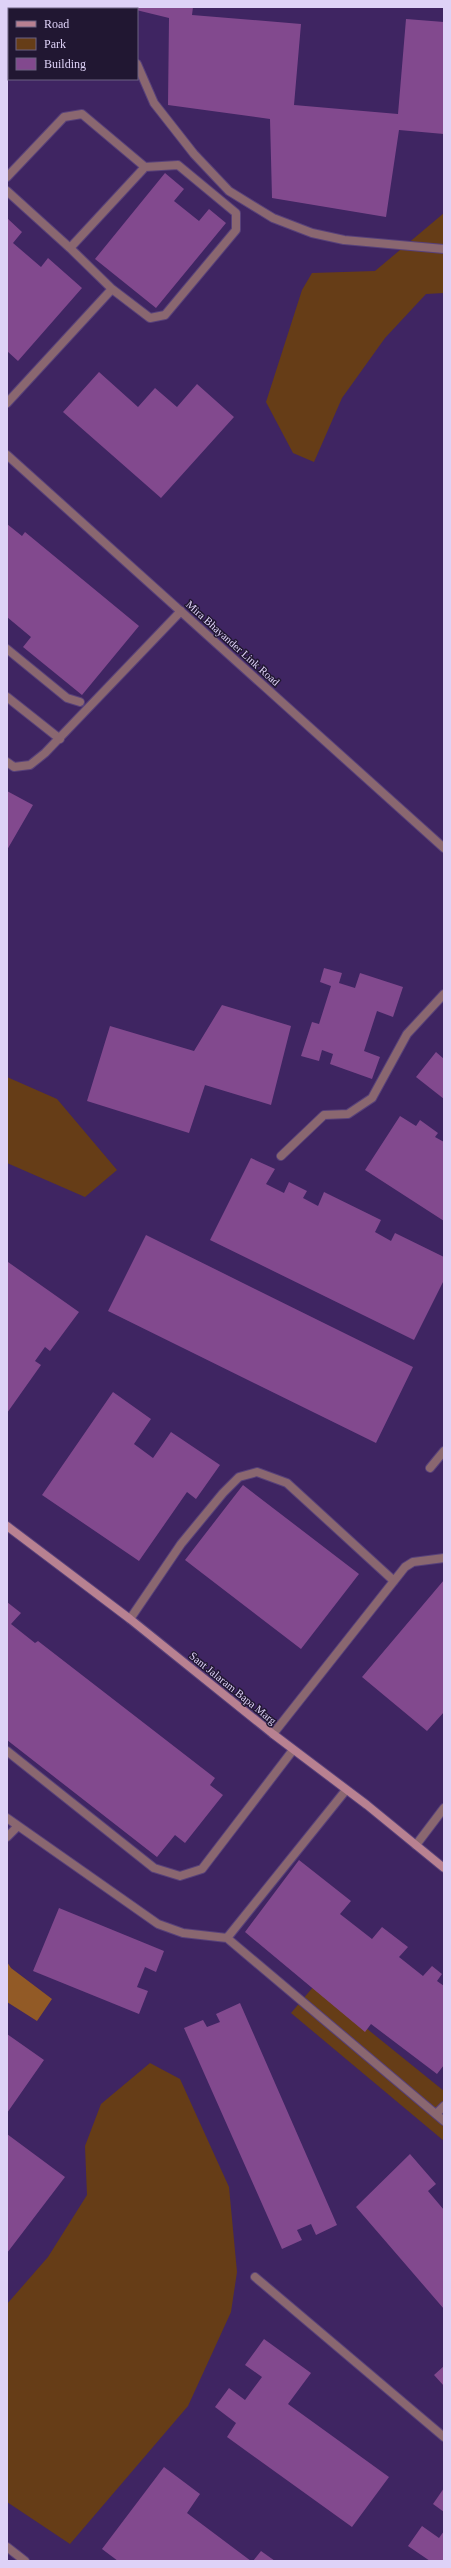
<svg xmlns="http://www.w3.org/2000/svg" width="451" height="2568" viewBox="0 0 451 2568" font-family="'Times New Roman',serif">
<style>
.green{fill:#663d17}
.forest{fill:#925a26}
.building{fill:#82498e}
.lines{fill:none;stroke-linecap:round;stroke-linejoin:round}
.lane-casing{stroke:#58417a;stroke-width:10}
.street-casing{stroke:#58417a;stroke-width:10}
.secondary-casing{stroke:#58417a;stroke-width:10}
.lane{stroke:#8a6770;stroke-width:8}
.street{stroke:#8a6770;stroke-width:8}
.secondary{stroke:#b88191;stroke-width:8}
.labels{text-anchor:middle;stroke-width:3;stroke-linejoin:round;paint-order:stroke}
.street-label{font-size:11px;fill:#ded2f7;stroke:#211732}
</style>
<rect width="100%" height="100%" fill="#3f2562"/>
<path class="green" d="M444,213v80l-18,1 -41,44 -43,60 -28,64 -21,-9 -27,-51 36,-112 10,-17 63,-2z
M7,1077l50,22 60,71 -32,27 -78,-34z
M314,1986l130,105v50l-153,-128z
M150,2063l30,16 49,108 8,85 -6,40 -43,94 -118,138 -63,-42v-198l41,-47 39,-62 -2,-49 16,-42z"/>
<path class="forest" d="M7,1962l4,6 41,31 -15,22 -30,-19z"/>
<path class="building" d="M124,7h69l-1,8 109,9 -7,81 104,9 8,-95 38,3v112l-45,-4 -13,87 -114,-19 -2,-79 -102,-14 1,-87z
M165,173l19,16 -10,12 25,20 10,-12 17,14 -70,85 -61,-49z
M7,218l15,14 -9,11 28,24 7,-9 34,30 -64,73 -11,-10z
M99,372l39,35 17,-19 22,19 20,-23 37,33 -73,81 -98,-86z
M7,524l15,12 3,-4 114,94 -57,69 -59,-48 8,-10 -24,-20z
M7,791l26,14 -26,45z
M324,968l18,5 -3,10 16,5 5,-15 43,14 -10,30 -16,-6 -13,40 16,6 -8,22 -42,-15 3,-10 -11,-4 -3,11 -18,-5 11,-34 7,2 12,-38 -11,-4z
M222,1005l69,21 -20,79 -66,-20 -16,48 -102,-32 23,-75 84,25z
M436,1052l8,7v40l-28,-22z
M400,1116l16,10 4,-6 18,13 -3,4 9,5v79l-79,-51z
M251,1158l24,11 -9,15 18,9 5,-11 18,9 -4,7 15,8 6,-14 57,28 -6,12 16,9 4,-8 49,24v23l-30,60 -204,-100z
M146,1235l267,132 -37,76 -268,-132z
M8,1262l71,50 -29,39 -5,-4 -10,14 6,4 -34,48z
M113,1392l38,27 -17,25 19,14 18,-26 49,33 -24,34 -9,-7 -48,69 -97,-66z
M243,1485l116,89 -58,75 -116,-89z
M444,1580v132l-17,19 -65,-54z
M7,1602l14,11 -10,11 24,19 3,-2 177,137 -5,7 13,10 -38,48 -10,-8 -18,22 -150,-117z
M299,1860l52,41 -11,13 32,25 10,-12 26,20 -9,10 24,19 9,-10 10,8 -5,7 7,5v79l-7,9 -66,-50 -6,8 -120,-100z
M59,1908l105,43 -8,21 -11,-5 -8,20 11,4 -9,23 -106,-43z
M240,2003l97,222 -21,10 -5,-11 -14,6 5,10 -20,9 -98,-221 19,-8 4,7 13,-5 -4,-8z
M7,2034l37,26 -37,53z
M7,2134l58,43 -58,76z
M410,2154l26,30 -8,7 16,19v99l-88,-102z
M264,2339l47,34 -23,31 101,73 -37,50 -125,-90 9,-14 -21,-16 14,-19 16,12 17,-23 -17,-12z
M444,2366v20l-10,-11z
M164,2467l36,27 -13,19 64,48h-133l-16,-12z
M444,2488v24l-11,-8z
M422,2526l17,12 5,-7v30h-14l-22,-15z
M261,2551l14,10h-22z"/>
<g class="lines">
<g class="lane-casing">
<path id="lane" d="M430,1468l14,-17
M255,2277l189,160
M7,2547l18,14"/>
</g>
<g class="street-casing">
<path id="street" d="M62,7l3,2
M137,64l17,39 40,51 35,37 44,27 39,15 32,7 100,9
M7,177l57,-60 18,-3 63,53 33,-2 58,48v17l-71,85 -15,3 -38,-29 -105,114
M7,191l63,57 42,41
M70,248l75,-81
M7,455l437,393
M7,649l60,49 13,4
M7,697l53,42
M7,762l7,5 16,-2 15,-12 136,-142
M281,1156l43,-41 24,-1 24,-16 35,-64 37,-40
M130,1619l51,-75 42,-51 16,-16 18,-5 30,11 107,98
M273,1734l132,-167 8,-5 31,-4
M7,1751l147,117 26,8 22,-7 91,-119
M346,1790l-119,148 217,183
M7,1818l151,106 25,9 44,5
M7,1837l11,-11
M416,1845l28,-37
M436,2114l8,-8"/>
</g>
<g class="secondary-casing">
<path id="secondary" d="M7,1526l123,93 143,115 94,71 77,63"/>
</g>
<use href="#lane" class="lane"/>
<use href="#street" class="street"/>
<use href="#secondary" class="secondary"/>
</g>
<g class="labels">
<g class="street-label">
<text transform="translate(233 643) rotate(42)" y="4">Mira Bhayander Link Road</text>
<text transform="translate(233 1688) rotate(39)" y="4">Sant Jalaram Bapa Marg</text>
</g>
</g>
<rect width="451" height="2568" fill="none" stroke="#ded2f7" stroke-width="16"/>
<rect x="8" y="8" width="130" height="72" fill="#211732" stroke="#6d6281"/>
<rect x="16" y="21" width="20" height="6" fill="#b88191" stroke="#6d6281"/>
<text x="44" y="28" font-size="12" fill="#ded2f7">Road</text>
<rect x="16" y="38" width="20" height="12" fill="#663d17" stroke="#6d6281"/>
<text x="44" y="48" font-size="12" fill="#ded2f7">Park</text>
<rect x="16" y="58" width="20" height="12" fill="#82498e" stroke="#6d6281"/>
<text x="44" y="68" font-size="12" fill="#ded2f7">Building</text>
</svg>
